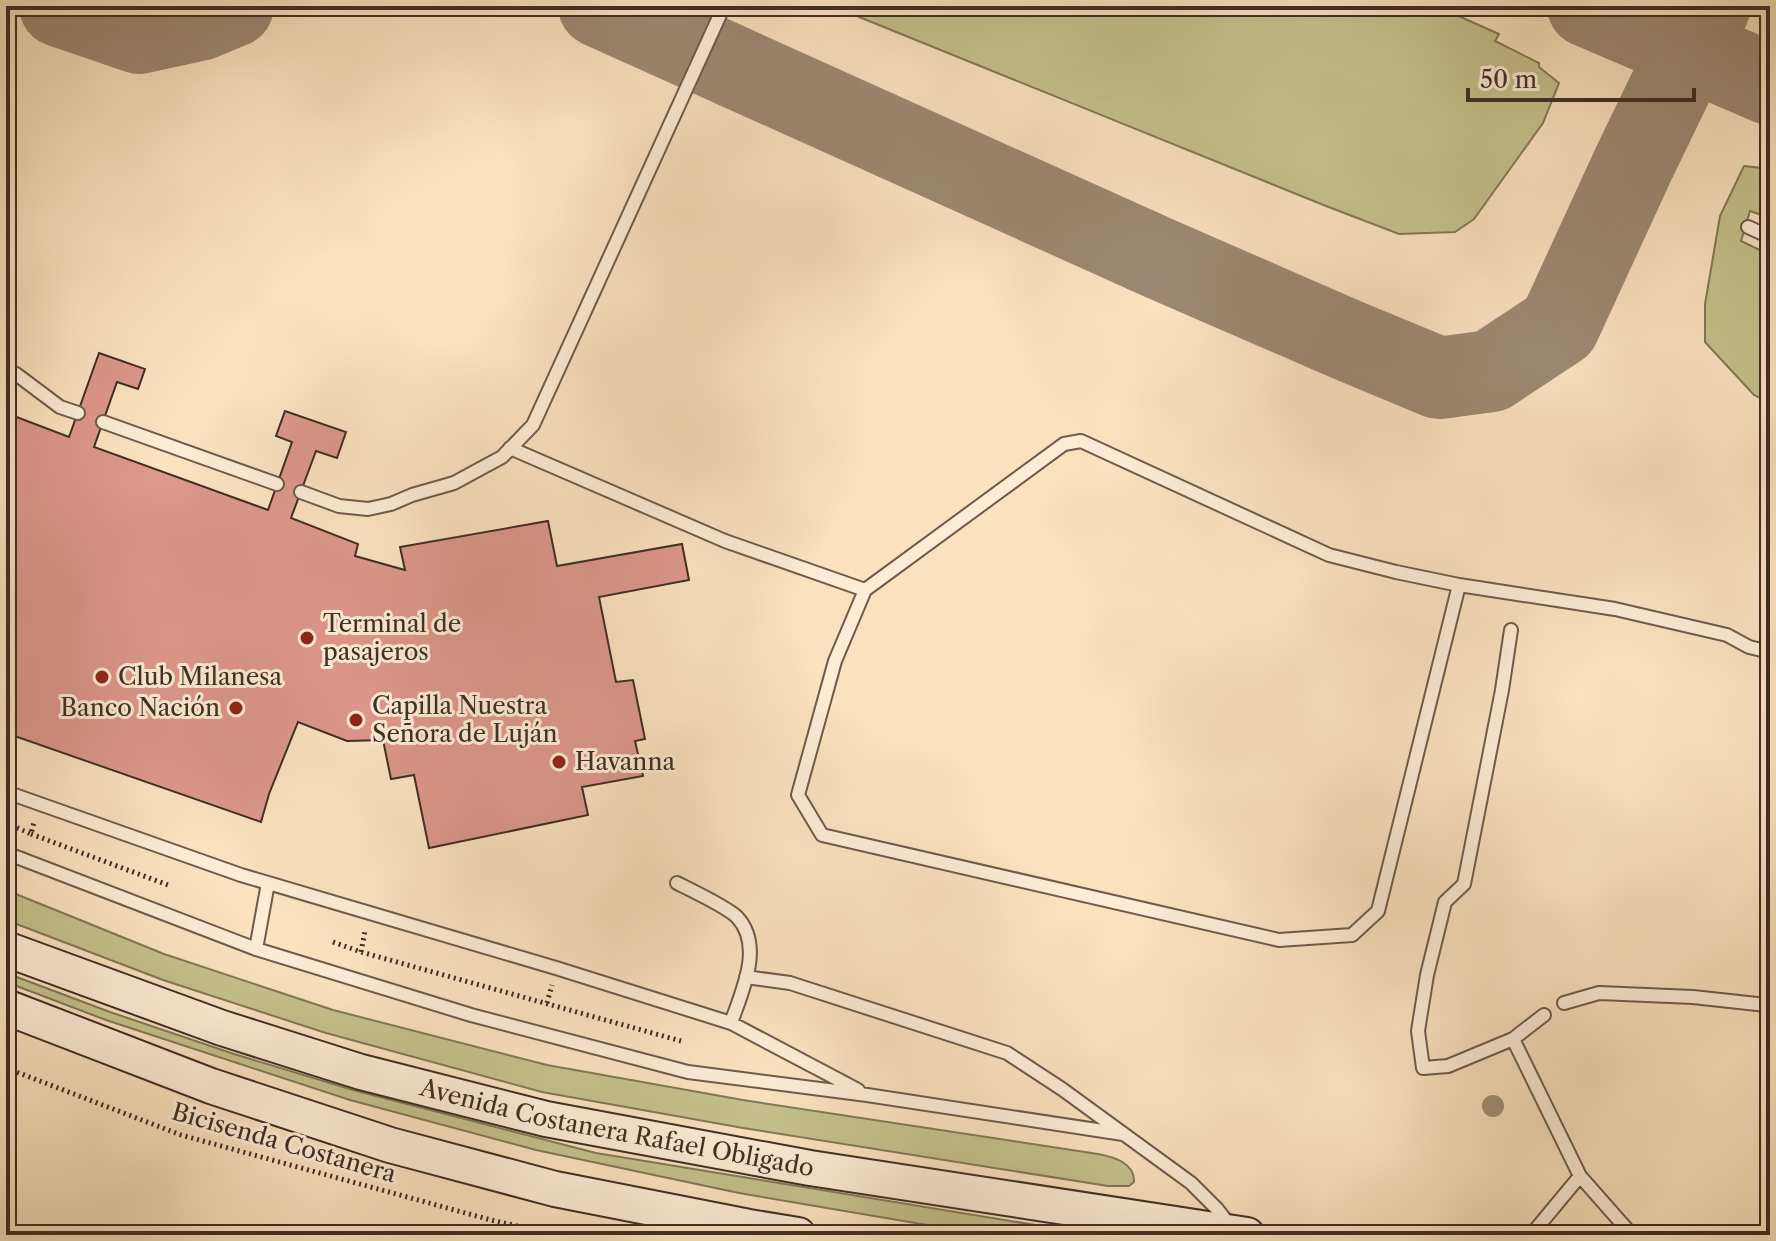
<svg xmlns="http://www.w3.org/2000/svg" width="1776" height="1241" viewBox="0 0 1776 1241" font-family="'Libre Caslon Text',serif">
<style>
.green{fill:#c5c18d;stroke:#827859;stroke-width:2}
.lines{fill:none;stroke-linecap:round;stroke-linejoin:round}
.taxiway{stroke:#9c8872;stroke-width:82}
.building{fill:#dd978b;stroke:#3f2e25;stroke-width:2}
.service-casing{stroke:#6e5b4c;stroke-width:16}
.secondary-casing{stroke:#3f2e25;stroke-width:38}
.path{stroke:#3f2e25;stroke-width:5;stroke-dasharray:2 4;stroke-linecap:butt}
.service{stroke:#fcecd5;stroke-width:12}
.secondary{stroke:#fcecd5;stroke-width:34}
.tree{fill:#a28f76}
.poi-dot{fill:#8f2418;stroke:#fcecd5;stroke-width:3}
.labels{text-anchor:middle;stroke-width:6;stroke-linejoin:round;paint-order:stroke}
.poi-label{font-size:24px;fill:#3f2e25;stroke:#fcecd5;text-anchor:start}
.street-label{font-size:24px;fill:#3f2e25;stroke:#fcecd5}
</style>
<rect width="100%" height="100%" fill="#fae2bf"/>
<filter id="stains"><feTurbulence type="fractalNoise" baseFrequency=".0025" numOctaves="4"/><feColorMatrix values="0 0 0 0 .2 0 0 0 0 .09 0 0 0 0 .02 0 0 0 .5 -.17"/></filter>
<radialGradient id="worn" r=".72"><stop offset=".6" stop-color="#630" stop-opacity="0"/><stop offset="1" stop-color="#630" stop-opacity=".3"/></radialGradient>
<path class="green" d="M832,6h604l63,28 -4,7 44,22v4l20,16 -16,40 -69,96 -19,13 -56,2 -73,-28z
M1744,166l26,3v49l-20,-7 -9,30 29,14v148l-16,-8 -49,-53v-38l15,-88z
M6,890l158,64 169,56 214,55 196,35 355,54c16,3 37,9 36,28l-5,4h-21l-365,-58 -201,-36 -216,-59 -163,-53 -157,-60z
M6,973l104,39 124,42 119,36 243,63 500,82h-98l-65,-9 -194,-33 -203,-43 -186,-50 -244,-80 -100,-38z"/>
<g class="lines">
<path class="taxiway" d="M60,6l79,27 60,-13 34,-14
M599,6l562,253 191,83 87,36 52,-7 68,-45 75,-163 76,-157
M1588,6l182,78"/>
</g>
<path class="building" d="M99,353l46,16 -7,20 -21,-7 -23,65 174,63 24,-68 -16,-6 9,-25 61,21 -9,26 -21,-7 -25,67 67,26 -3,12 50,14 -5,-23 148,-26 9,45 125,-22 7,36 -90,17 17,85 17,-2 12,59 -10,2 8,35 -61,11 6,28 -159,33 -15,-73 -23,4 -8,-39 -36,1 -49,-19 -29,72 -8,28 -255,-89v-320l63,24z"/>
<g class="lines">
<g class="service-casing">
<path id="service" d="M1748,227l22,10
M6,370l10,4 44,33 18,6
M103,422l174,62
M510,448l215,93 140,49
M301,492l38,14 29,3 23,-5 21,-9 42,-12 48,-26 31,-32 191,-419
M1459,585l-81,326 -26,24 -73,5 -457,-105 -24,-40 37,-134 30,-71 199,-146 17,-3 248,114 67,17 63,13 156,24 112,26 22,12 21,5
M1511,630l-9,60 -38,194 -19,18 -18,73 -9,56 5,37 25,-2 65,-27 67,137
M6,792l235,83 315,93 175,55 127,67
M6,853l250,96 215,66 217,57 179,23 256,39
M677,883c14,7 50,24 60,34 27,29 5,74 -6,106
M256,949l12,-66
M746,977l44,6 217,70 55,36 129,94 26,26 14,18
M1564,1003l35,-10 94,4 73,8
M1513,1039l31,-24
M1534,1235l2,-6 44,-53 52,59"/>
</g>
<g class="secondary-casing">
<g id="secondary">
<path id="s1" d="M6,949l216,79 139,44 185,47 264,49 437,67"/>
<path d="M6,1007l205,79 179,59 165,44 194,38 49,8"/>
</g>
</g>
<path class="path" d="M6,823l25,11 3,-12
M31,834l137,51
M333,942l28,10 320,89
M361,952l4,-21
M547,1003l5,-18
M6,1068l175,67 310,85 66,15
M1374,1235l1,-6"/>
<use href="#service" class="service"/>
<use href="#secondary" class="secondary"/>
</g>
<circle class="tree" cx="1493" cy="1106" r="11"/>
<g class="poi-dot">
<circle cx="307" cy="638" r="8"/>
<circle cx="102" cy="677" r="8"/>
<circle cx="236" cy="708" r="8"/>
<circle cx="356" cy="720" r="8"/>
<circle cx="559" cy="762" r="8"/>
</g>
<g class="labels">
<g class="poi-label">
<text x="323" y="632">Terminal de<tspan x="323" dy="28">pasajeros</tspan></text>
<text x="118" y="685">Club Milanesa</text>
<text x="372" y="714">Capilla Nuestra<tspan x="372" dy="28">Señora de Luján</tspan></text>
<text x="220" y="716" text-anchor="end">Banco Nación</text>
<text x="575" y="770">Havanna</text>
</g>
<g class="street-label">
<text dy="8" stroke="none"><textPath href="#s1" startOffset="638">Avenida Costanera Rafael Obligado</textPath></text>
<text transform="translate(284 1143) rotate(16)" y="8">Bicisenda Costanera</text>
</g>
</g>
<rect width="1776" height="1241" fill="none" stroke="#fae2bf" stroke-width="32"/>
<rect x="8" y="8" width="1760" height="1225" fill="none" stroke="#3f2e25" stroke-width="4"/>
<rect x="16" y="16" width="1744" height="1209" fill="none" stroke="#3f2e25" stroke-width="2"/>
<path d="M1468 88v12h226v-12" fill="none" stroke="#3f2e25" stroke-width="4"/>
<text x="1480" y="88" font-size="24" fill="#3f2e25" stroke="#fcecd5" stroke-width="6" paint-order="stroke">50 m</text>
<rect width="100%" height="100%" filter="url(#stains)"/>
<rect width="100%" height="100%" fill="url(#worn)"/>
</svg>
